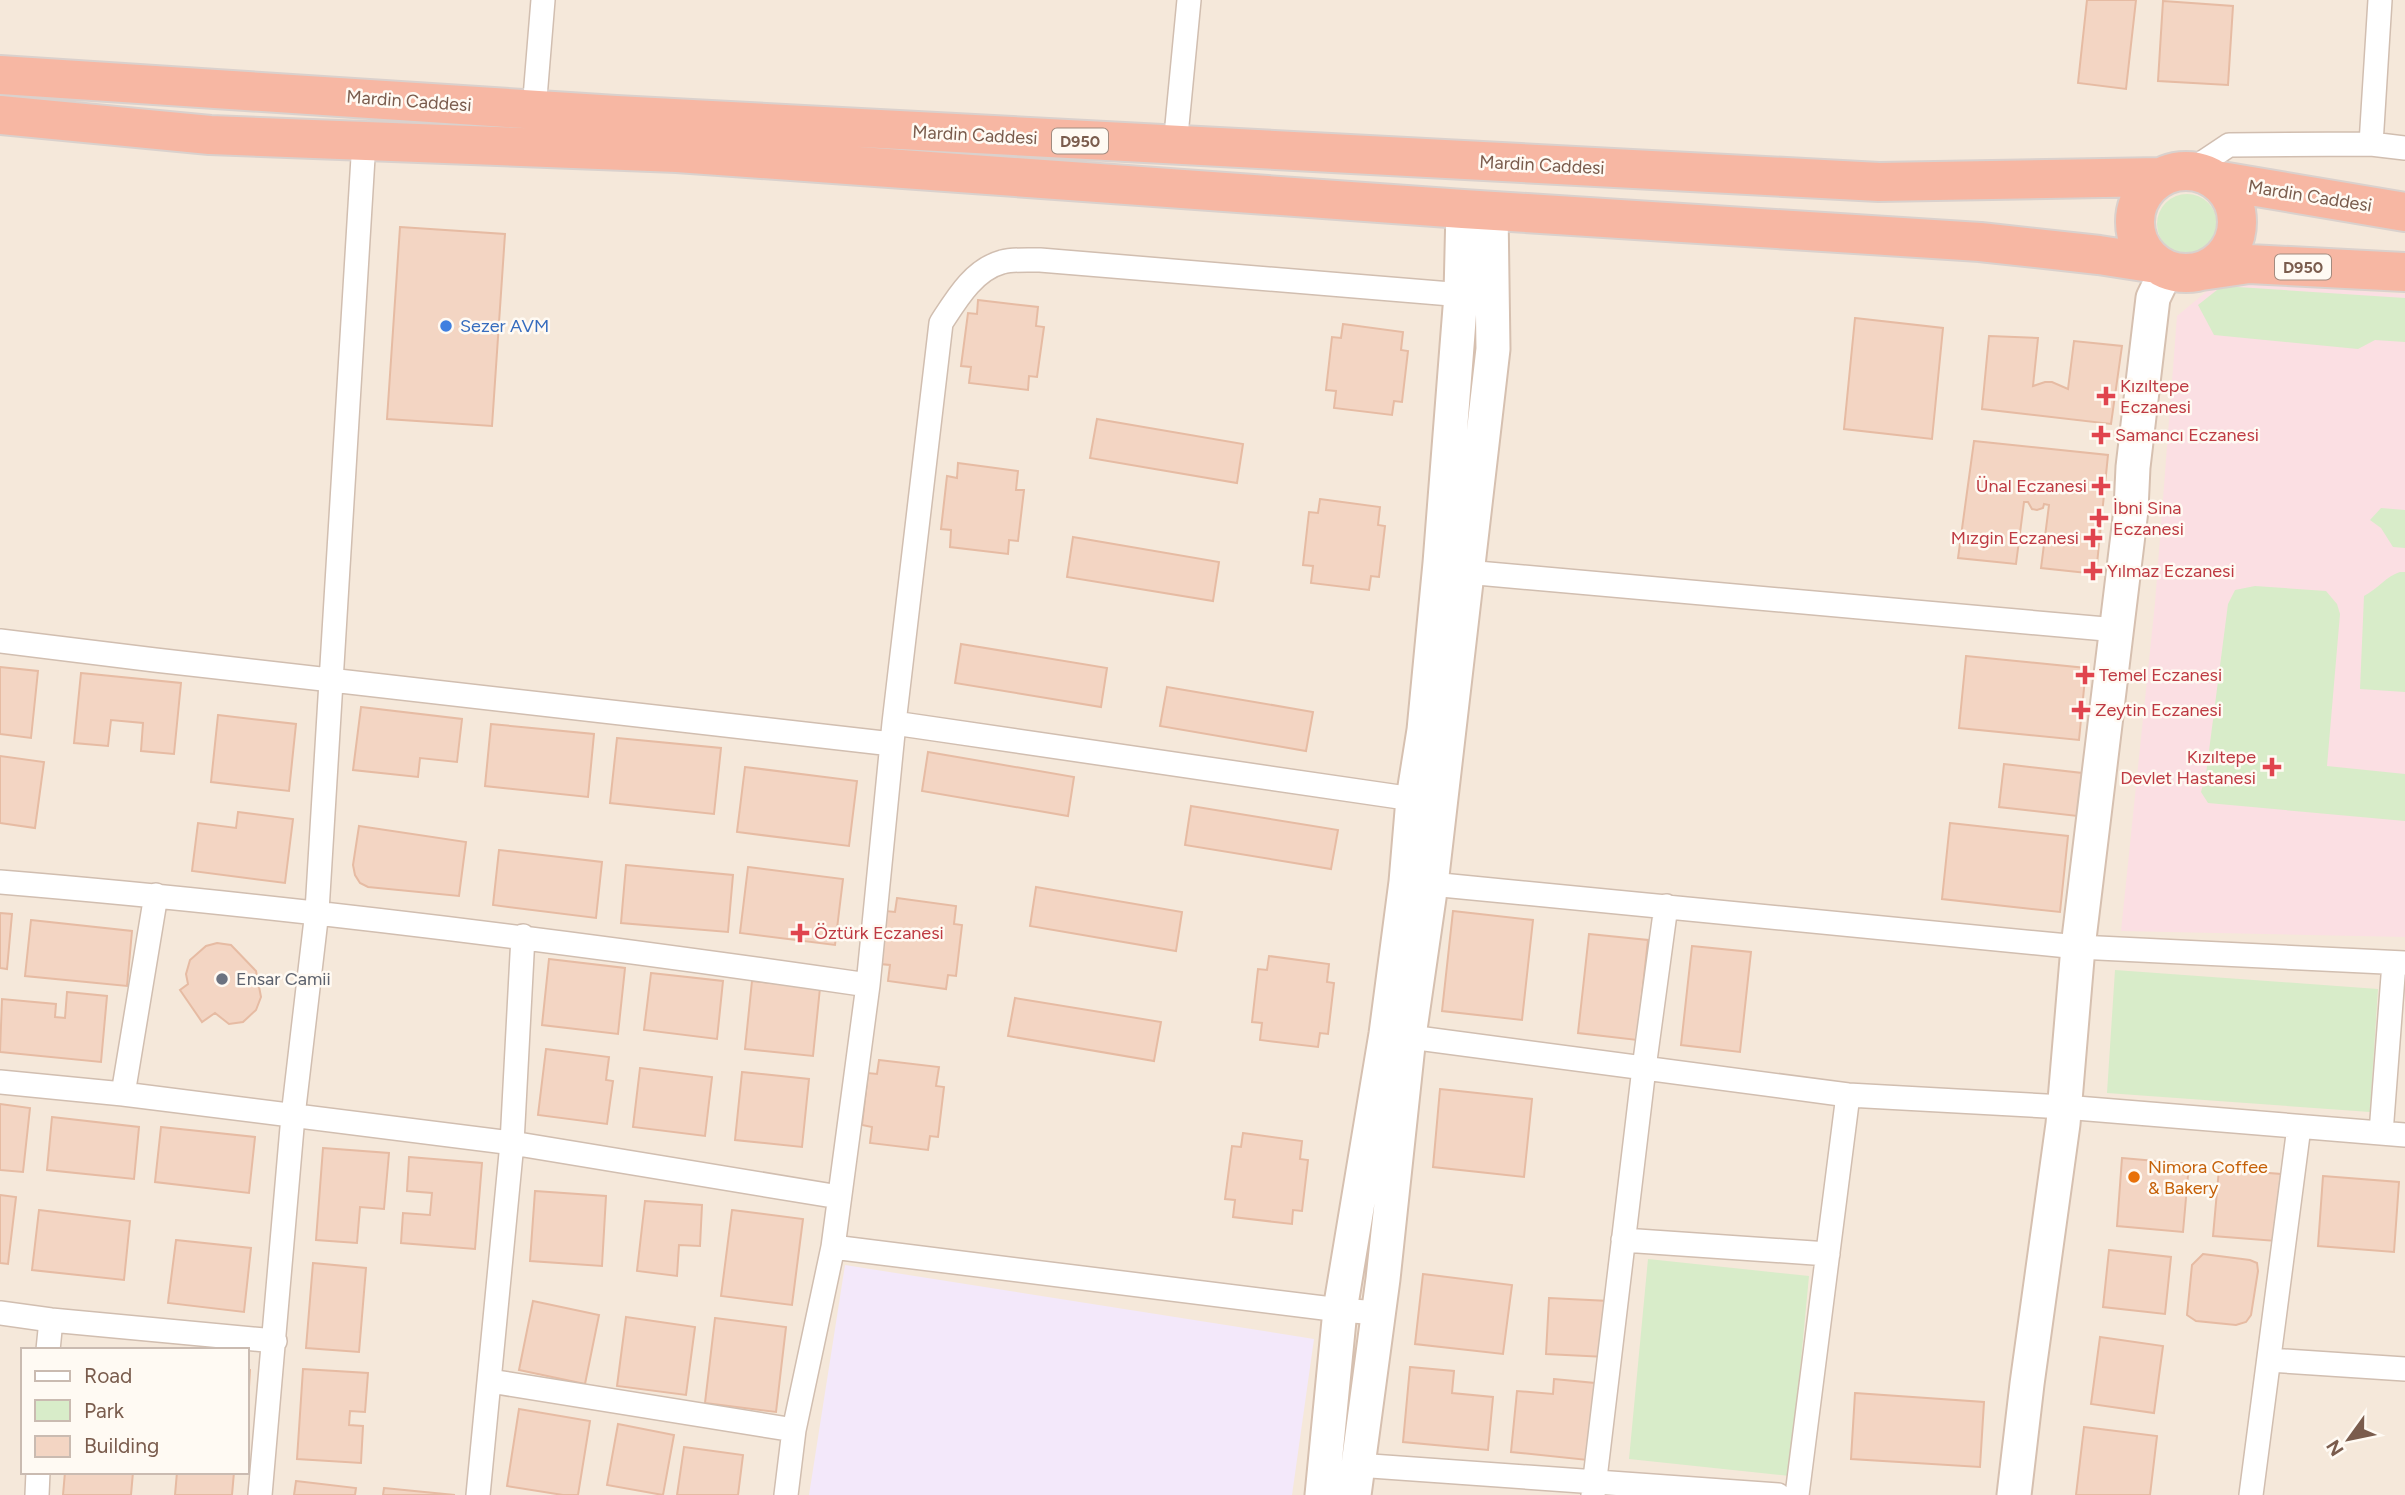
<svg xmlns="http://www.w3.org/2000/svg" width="2405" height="1495" viewBox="0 0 2405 1495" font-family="Figtree,sans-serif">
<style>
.residential{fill:#f5e8da;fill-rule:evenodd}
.education{fill:#f3e8fa}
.medical{fill:#fbdfe3}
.green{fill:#d8ecc9}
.building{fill:#f3d5c3;stroke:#e6bba3;stroke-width:2}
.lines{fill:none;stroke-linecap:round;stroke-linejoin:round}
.street-casing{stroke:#d1beb0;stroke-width:26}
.secondary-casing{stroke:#d6c0b0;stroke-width:37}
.highway-casing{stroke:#dad1cd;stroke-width:42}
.street{stroke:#fff;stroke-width:23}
.secondary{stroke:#fff;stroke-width:33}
.highway{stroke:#f7b7a3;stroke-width:38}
.shop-dot{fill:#3f7fe0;stroke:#fffaf3;stroke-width:2.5}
.health-dot{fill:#e0444e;stroke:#fffaf3;stroke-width:2.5}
.worship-dot{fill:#6b7280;stroke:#fffaf3;stroke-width:2.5}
.food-dot{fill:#e8710a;stroke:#fffaf3;stroke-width:2.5}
.labels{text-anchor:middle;stroke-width:5;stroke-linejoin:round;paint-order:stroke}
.shield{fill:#fffaf3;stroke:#a28b7f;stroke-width:2}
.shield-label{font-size:16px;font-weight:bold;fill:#7a5c4d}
.street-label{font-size:18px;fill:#7a5c4d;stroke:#fffaf3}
.shop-label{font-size:18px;fill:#366cbe;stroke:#fffaf3;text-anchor:start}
.health-label{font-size:18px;fill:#be3a42;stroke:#fffaf3;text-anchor:start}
.worship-label{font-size:18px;fill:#5b616d;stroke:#fffaf3;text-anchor:start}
.food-label{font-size:18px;fill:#c56008;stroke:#fffaf3;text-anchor:start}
</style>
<rect width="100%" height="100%" fill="#fdf6ec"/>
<path class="residential" d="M0,0h2405v1495h-2405zM23,1350h224v122h-224z"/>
<path class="education" d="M845,1265l469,74 -22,156h-483z"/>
<path class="medical" d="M2218,282l187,12v643l-284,-6 34,-328 22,-287z"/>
<path class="green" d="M2157 224a30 30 0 1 1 60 0a30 30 0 1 1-60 0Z
M2222,286l183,12v44l-30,-2 -17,9 -144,-14 -16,-30z
M2381,508l24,2v38l-12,-1 -12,-19 -11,-8z
M2400,572h5v120l-45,-3 4,-93c14,-7 22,-20 36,-24z
M2255,586l71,5 11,13 3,10 -13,152 78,8v47l-197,-18 -7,-11 5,-18 22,-170 7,-14z
M2115,970l263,19 -8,123 -263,-19z
M1648,1259l161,17 -19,200 -161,-17z"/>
<path class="building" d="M2087,0h49l-10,89 -48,-6z
M2163,1l70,5 -5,79 -70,-4z
M400,227l105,7 -13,192 -105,-7z
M978,300l60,7 -2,19 8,1 -7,50 -8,-1 -1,14 -59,-7 2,-16 -10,-1 7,-53 9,1z
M1855,318l88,10 -11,111 -88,-10z
M1343,324l60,8 -2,18 7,1 -6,51 -8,-1 -2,14 -58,-7 2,-17 -10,-1 6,-53 9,1z
M1989,336l49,2 -5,48 12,-4h7l16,7 6,-48 48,5 -11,78 -129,-15z
M1097,419l146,25 -6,39 -147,-25z
M1974,441l134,14 -12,119 -55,-6 8,-63 -5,-1 -1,4 -6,2 -5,-1 -4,-7h-4l-8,62 -58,-6z
M958,463l60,8 -2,19h8l-6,51 -9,-1 -1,14 -58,-7 1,-17 -10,-1 6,-53 10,2z
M1320,499l60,8 -2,18 7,1 -6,51 -8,-1 -2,14 -58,-7 2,-17 -10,-1 6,-53 9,1z
M1073,537l146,25 -6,39 -146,-24z
M961,644l146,24 -6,39 -146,-24z
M1966,656l120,12 -7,72 -120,-12z
M0,667l38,4 -7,67 -31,-4z
M81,673l100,10 -7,71 -33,-3 2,-28 -32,-3 -3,26 -34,-3z
M1167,687l146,25 -7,39 -146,-25z
M361,707l101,12 -5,43 -37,-4 -2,19 -65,-7z
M218,715l78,9 -7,67 -78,-9z
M491,724l103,10 -6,63 -103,-11z
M617,738l104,10 -7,66 -104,-11z
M928,752l146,25 -6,39 -146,-25z
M0,756l44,6 -9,66 -35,-5z
M2004,764l78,9 -5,43 -78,-9z
M745,767l112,14 -8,65 -112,-14z
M1191,806l147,24 -7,39 -146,-24z
M238,812l55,7 -8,64 -93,-12 6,-48 38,5z
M1950,823l118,13 -8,76 -118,-13z
M359,826l107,16 -7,54 -91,-9 -8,-4 -5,-8 -2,-10z
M499,850l103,12 -6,56 -103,-13z
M626,865l107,10 -5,57 -107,-9z
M748,867l95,12 -8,66 -95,-12z
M1036,887l146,25 -6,39 -146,-25z
M897,898l59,8 -2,18 8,1 -6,51 -8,-1 -2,14 -58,-8 2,-16 -10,-1 6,-53 9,1z
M1453,911l80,9 -11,100 -80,-9z
M0,913l12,1 -5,55 -7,-1z
M31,920l101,11 -5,55 -102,-10z
M1589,934l59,6 -11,100 -59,-7z
M217,943l14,2 25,26 5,26 -5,13 -13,12 -14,2 -14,-11 -13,9 -22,-32 8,-6 -2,-10 4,-14 16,-14z
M1692,946l59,6 -11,100 -59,-7z
M1269,956l60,8 -2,18 7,1 -6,51 -8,-1 -2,14 -58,-7 2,-17 -10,-1 6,-53 9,1z
M549,959l76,9 -7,66 -76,-9z
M651,973l72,8 -6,58 -73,-9z
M752,981l68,7 -7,68 -68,-7z
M67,992l40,4 -6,66 -101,-10 2,-53 54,5 -1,13 10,1z
M1015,998l146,24 -7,39 -146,-25z
M546,1049l63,8 -3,23 7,1 -6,43 -69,-9z
M879,1060l60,7 -3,19 8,1 -6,50 -8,-1 -2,14 -58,-7 2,-16 -10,-2 6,-52 9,1z
M640,1068l72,9 -7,59 -72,-9z
M742,1072l67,7 -7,68 -67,-7z
M1440,1089l92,10 -8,78 -91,-10z
M0,1104l30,4 -7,64 -23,-2z
M52,1117l87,10 -5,52 -87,-9z
M161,1127l94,10 -6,56 -94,-11z
M1243,1133l59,8 -2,18 8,1 -6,51 -9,-1 -1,14 -59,-7 2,-17 -10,-1 7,-53 9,1z
M323,1148l66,5 -5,56 -24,-2 -3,36 -41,-3z
M409,1157l73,6 -7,86 -74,-6 2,-30 27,2 2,-22 -25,-2z
M2122,1158l67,6 -6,68 -66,-6z
M2219,1169l62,5 -5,67 -63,-5z
M2323,1176l76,6 -5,70 -76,-6z
M535,1191l71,5 -4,70 -72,-5z
M0,1195l16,2 -8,67 -8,-1z
M645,1201l57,4 -2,41 -21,-1 -2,31 -40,-5z
M39,1210l91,11 -6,59 -92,-10z
M732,1210l71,9 -11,86 -71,-9z
M176,1240l75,8 -7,64 -76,-9z
M2109,1250l62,7 -6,57 -62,-7z
M2203,1254l47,6 7,3 1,8 -7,44 -5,7 -10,3 -40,-4 -9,-6 5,-50z
M313,1263l53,5 -7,84 -53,-4z
M1423,1274l89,11 -9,69 -88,-10z
M1549,1298l60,3 -3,56 -60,-3z
M533,1301l66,14 -14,69 -66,-14z
M626,1317l69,10 -9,68 -69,-9z
M715,1318l71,9 -10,85 -71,-9z
M2100,1337l63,9 -9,67 -63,-9z
M1410,1367l44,4 -2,22 41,4 -5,53 -85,-8z
M247,1369l3,1 -3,52z
M303,1369l65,4 -3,39 -15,-1 -1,14 14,1 -2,37 -64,-4z
M1554,1379l51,5 -8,77 -86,-9 6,-61 36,3z
M1855,1393l129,9 -4,65 -129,-8z
M519,1409l71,12 -12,74h-15l-56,-9z
M618,1424l56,11 -11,60 -56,-10z
M2084,1427l73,9 -7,59h-74z
M684,1447l59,8 -5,40h-61z
M65,1472h68l-2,23h-68z
M177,1472h57l-2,23h-57z
M296,1481l60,7 -1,7h-61z
M384,1488l71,7h-72z"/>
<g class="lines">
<g class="street-casing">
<path id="street" d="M534,110l9,-110
M2371,144l9,-144
M1175,146l14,-146
M2190,171l39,-26 142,-1 34,4
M1466,572l651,58
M0,641l155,19 737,84
M894,723l519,76
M0,882c291,24 579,61 868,103
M1431,884l647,63 327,16
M1395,1035l453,60 216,12 341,28
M0,1082l123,12 389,49 327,54
M123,1094l33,-199
M2381,1133l13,-170
M1623,1240l205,14
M833,1247l507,63 38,3
M0,1313l51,7 224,21
M48,1350l3,-30
M2269,1360l136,9
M490,1381l304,49
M1357,1465l421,30
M37,1495l1,-23
M260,1495l33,-379 24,-205 47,-770
M478,1495l34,-352 11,-207
M786,1495l8,-65 39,-183 35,-262 26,-262 47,-400c15,-23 32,-53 61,-61 12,-3 26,-2 38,-2l435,36
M1593,1495l51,-427 22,-162
M1797,1495l51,-400
M2251,1495l48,-368"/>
</g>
<g class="secondary-casing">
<path id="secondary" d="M1322,1495l18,-185 46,-276 20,-152 7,-83 11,-69 16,-167 21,-268 2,-86
M1354,1495l29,-216 26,-243 22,-152 62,-535 -2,-138
M2014,1495l13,-111 36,-260 15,-177 53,-437 2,-43 20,-169 14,-29"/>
</g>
<g class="highway-casing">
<path id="highway" d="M0,75l616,40 1263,67 282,-5
M0,115l210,20 467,18 786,56 517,33 119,13 58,9
M2135 222a51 51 0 1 1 102 0a51 51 0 1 1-102 0Z
M2215,180l190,32
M2201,271l48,-7 156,8"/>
</g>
<use href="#street" class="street"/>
<use href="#secondary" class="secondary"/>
<use href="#highway" class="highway"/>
</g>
<circle class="shop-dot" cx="446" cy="326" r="7"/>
<g class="health-dot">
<path d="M2102.5 385.5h7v7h7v7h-7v7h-7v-7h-7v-7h7z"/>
<path d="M2097.5 424.5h7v7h7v7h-7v7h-7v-7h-7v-7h7z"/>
<path d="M2097.5 475.5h7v7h7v7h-7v7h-7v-7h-7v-7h7z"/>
<path d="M2095.5 507.5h7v7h7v7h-7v7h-7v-7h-7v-7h7z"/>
<path d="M2089.5 527.5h7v7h7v7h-7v7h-7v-7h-7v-7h7z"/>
<path d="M2089.5 560.5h7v7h7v7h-7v7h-7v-7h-7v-7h7z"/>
<path d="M2081.5 664.5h7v7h7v7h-7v7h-7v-7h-7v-7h7z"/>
<path d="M2077.5 699.5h7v7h7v7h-7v7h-7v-7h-7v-7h7z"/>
<path d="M2268.5 756.5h7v7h7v7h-7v7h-7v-7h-7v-7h7z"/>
<path d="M796.5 922.5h7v7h7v7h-7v7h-7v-7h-7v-7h7z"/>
</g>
<circle class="worship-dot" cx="222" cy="979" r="7"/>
<circle class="food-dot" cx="2134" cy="1177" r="7"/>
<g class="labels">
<g class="shield">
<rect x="1052" y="128.5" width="56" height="25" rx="5"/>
<rect x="2275" y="254.5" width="56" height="25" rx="5"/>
</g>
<g class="shield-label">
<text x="1080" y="147">D950</text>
<text x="2303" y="273">D950</text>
</g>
<g class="street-label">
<text transform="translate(409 101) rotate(4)" y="6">Mardin Caddesi</text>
<text transform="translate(975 135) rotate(3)" y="6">Mardin Caddesi</text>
<text transform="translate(1542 165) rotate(3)" y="6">Mardin Caddesi</text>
<text transform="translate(2310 196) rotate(9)" y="6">Mardin Caddesi</text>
</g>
<g class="shop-label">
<text x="460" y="332">Sezer AVM</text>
</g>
<g class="health-label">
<text x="2120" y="392">Kızıltepe<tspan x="2120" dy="21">Eczanesi</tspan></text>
<text x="2115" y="441">Samancı Eczanesi</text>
<text x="2087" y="492" text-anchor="end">Ünal Eczanesi</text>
<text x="2113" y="514">İbni Sina<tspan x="2113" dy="21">Eczanesi</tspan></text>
<text x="2079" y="544" text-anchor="end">Mızgin Eczanesi</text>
<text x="2107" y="577">Yılmaz Eczanesi</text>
<text x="2099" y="681">Temel Eczanesi</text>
<text x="2095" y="716">Zeytin Eczanesi</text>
<text x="2256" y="763" text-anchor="end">Kızıltepe<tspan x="2256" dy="21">Devlet Hastanesi</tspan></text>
<text x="814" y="939">Öztürk Eczanesi</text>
</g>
<g class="worship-label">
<text x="236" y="985">Ensar Camii</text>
</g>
<g class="food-label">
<text x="2148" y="1173">Nimora Coffee<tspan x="2148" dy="21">&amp; Bakery</tspan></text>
</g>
</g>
<rect x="21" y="1348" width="228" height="126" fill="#fffaf3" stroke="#cabbb1" stroke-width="2"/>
<rect x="35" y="1371" width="35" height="10" fill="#ffffff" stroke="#cabbb1" stroke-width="2"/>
<text x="84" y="1383" font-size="21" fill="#7a5c4d">Road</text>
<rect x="35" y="1400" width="35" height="21" fill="#d8ecc9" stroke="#cabbb1" stroke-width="2"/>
<text x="84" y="1418" font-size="21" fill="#7a5c4d">Park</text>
<rect x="35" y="1436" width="35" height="21" fill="#f3d5c3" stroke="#cabbb1" stroke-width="2"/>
<text x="84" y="1453" font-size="21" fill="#7a5c4d">Building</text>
<g transform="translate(2349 1439) rotate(237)" stroke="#fffaf3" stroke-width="5" paint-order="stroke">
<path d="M0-5L12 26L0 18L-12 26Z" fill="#7a5c4d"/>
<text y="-10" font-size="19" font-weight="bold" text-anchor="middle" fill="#7a5c4d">N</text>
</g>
</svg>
